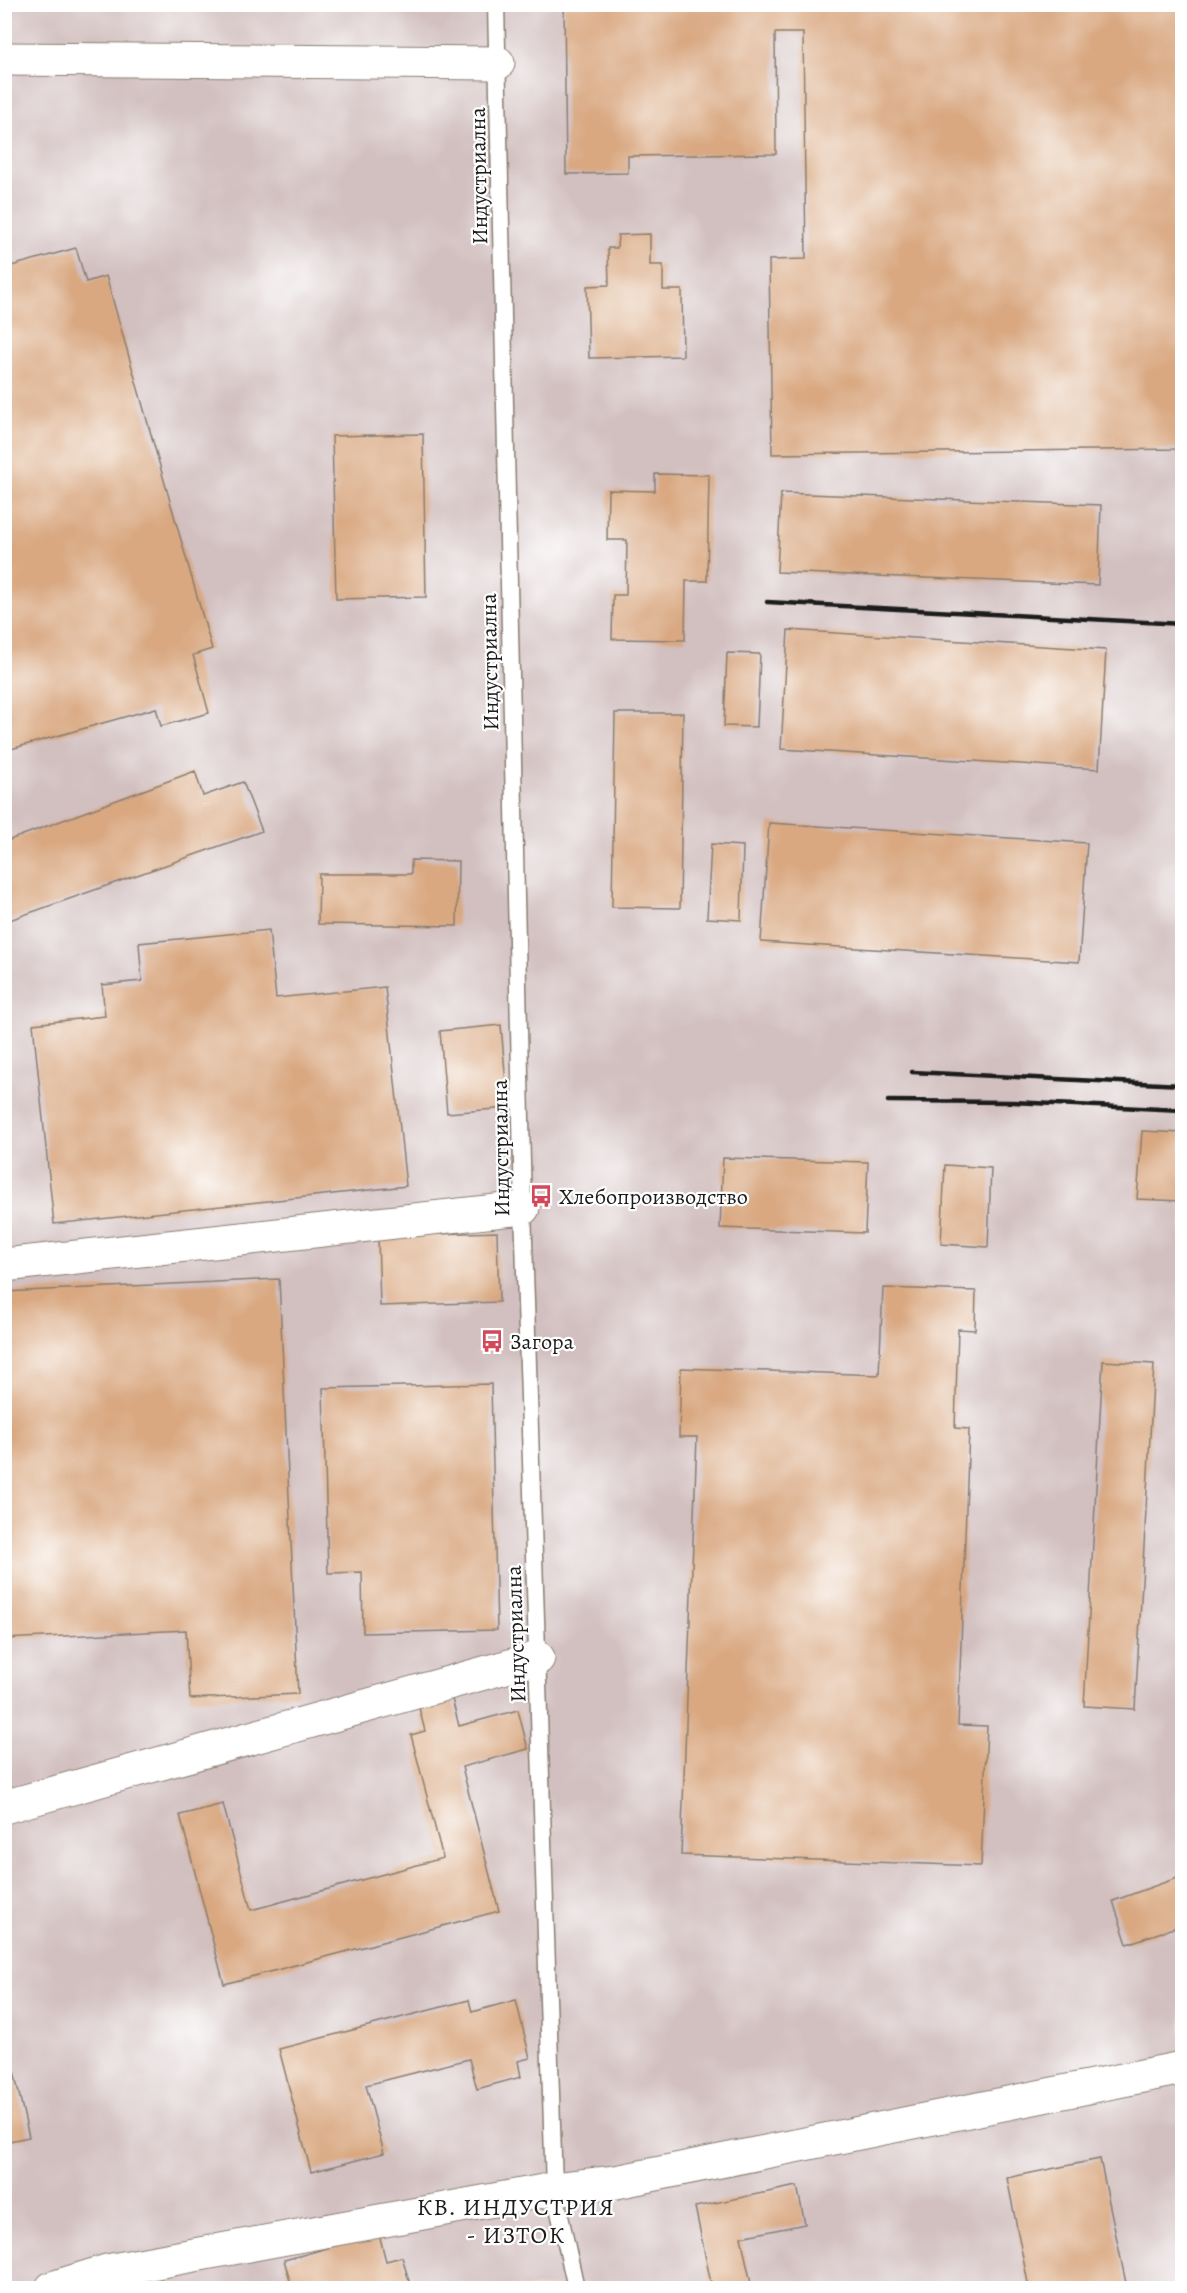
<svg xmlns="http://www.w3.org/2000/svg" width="1187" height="2293" viewBox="0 0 1187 2293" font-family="Alegreya,serif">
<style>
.industrial{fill:#d2bfbf}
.building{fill:#d9a881}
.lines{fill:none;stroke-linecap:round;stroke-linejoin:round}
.lane-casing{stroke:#887e72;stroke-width:19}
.street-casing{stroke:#887e72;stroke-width:35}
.lane{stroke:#fff;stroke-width:16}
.street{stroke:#fff;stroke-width:33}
.rail{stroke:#1c1c1c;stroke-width:4.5}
.labels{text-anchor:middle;stroke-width:4.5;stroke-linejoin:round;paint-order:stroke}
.street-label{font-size:22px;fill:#1c1c1c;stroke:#fff}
.poi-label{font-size:22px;fill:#1c1c1c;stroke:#fff;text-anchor:start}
.neighbourhood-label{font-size:24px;letter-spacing:1.5px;fill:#1c1c1c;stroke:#fff}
</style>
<rect width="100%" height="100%" fill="#fff"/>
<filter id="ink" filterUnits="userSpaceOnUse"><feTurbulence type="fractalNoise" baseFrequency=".0167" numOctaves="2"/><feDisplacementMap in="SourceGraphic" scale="12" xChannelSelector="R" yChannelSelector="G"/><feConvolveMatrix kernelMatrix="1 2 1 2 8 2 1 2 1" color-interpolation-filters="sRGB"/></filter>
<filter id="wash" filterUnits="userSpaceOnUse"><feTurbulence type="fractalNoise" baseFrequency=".008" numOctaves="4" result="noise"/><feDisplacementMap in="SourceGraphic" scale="24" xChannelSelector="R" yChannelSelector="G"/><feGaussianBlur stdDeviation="1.35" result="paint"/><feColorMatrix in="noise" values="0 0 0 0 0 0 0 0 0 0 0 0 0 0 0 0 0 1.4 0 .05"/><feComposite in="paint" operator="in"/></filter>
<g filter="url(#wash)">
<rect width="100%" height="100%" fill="#f4e1c7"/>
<path class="industrial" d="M5,5h1177v2283h-1177z"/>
<g id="blocks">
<path class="building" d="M564,5h618v444l-410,5 -3,-194 37,-1 -3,-226h-28l1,121 -148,2v17l-62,1z
M650,234v31h13v25h19l1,66 -94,2 -2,-72 22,-1 -1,-37h9l1,-13z
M76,248l10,34 20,-6 106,373 -19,6 16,58 -48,13 -5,-18 -152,43v-483z
M423,434l3,163 -90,2 -4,-163z
M655,474l54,1 -2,106h-21l-1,59 -73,-1 1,-44h13l1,-55h-20l1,-50 47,1z
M781,493l320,12 -3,80 -321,-13z
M788,630l318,20 -7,119 -318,-20z
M727,653l33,1 -3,73 -33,-1z
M615,713h68l-3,195 -68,-1z
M195,771l8,25 40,-14 19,49 -258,91v-80z
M769,823l318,20 -8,119 -318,-20z
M711,844l32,2 -2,74 -34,-2z
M411,860l47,1 -1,65 -139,-2 1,-50h92z
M269,930l7,68 109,-11 21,199 -352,38 -21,-200 72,-8 -3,-31 40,-4 -3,-38z
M501,1025l7,83 -61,5 -7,-82z
M1142,1131l40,2v68l-45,-2z
M723,1158l145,4 -3,71 -145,-5z
M945,1165l46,3 -3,79 -47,-3z
M497,1232l2,70 -119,4 -2,-70z
M279,1279l19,415 -108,5 -4,-69 -182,9v-347z
M883,1288l93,3 -1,39 -17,-1 -3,99 14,1 -11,296 29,1 -6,140 -300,-11 16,-418h-18l2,-69 198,7z
M1103,1361l51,3 -19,345 -51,-3z
M491,1384l6,246 -134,3 -1,-61 -34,1 -5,-185z
M450,1691l9,35 59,-16 10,39 -66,18 37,144 -275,73 -44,-169 43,-11 28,106 192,-52 -32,-123 14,-4 -8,-31z
M1182,1876v49l-55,19 -14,-43z
M469,2000l3,12 44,-12 14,58 -12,3 3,16 -44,12 -8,-30 -103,26 18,68 -73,19 -32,-123z
M4,2028l25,109 -25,5z
M1100,2159l27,129h-98l-22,-110z
M797,2186l8,38 -64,13 11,51h-40l-17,-81z
M379,2234l7,27 16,-4 9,31h-119l-8,-28z"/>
</g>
</g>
<g filter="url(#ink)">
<use href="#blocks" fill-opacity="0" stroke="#887e72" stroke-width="1.5"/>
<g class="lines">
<g class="lane-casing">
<path id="lane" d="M496,4l27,1204 31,981 22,99"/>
</g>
<g class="street-casing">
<path id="street" d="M4,59l494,4
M4,1265l519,-57
M4,1807l534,-149
M52,2288l55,-17 447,-82 62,-7 566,-114"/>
</g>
<use href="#lane" class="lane"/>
<use href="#street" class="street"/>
<path class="rail" d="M767,602l415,22
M912,1072l270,13
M888,1101l124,1 170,8"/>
</g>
</g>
<defs>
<g id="bus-bare" transform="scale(1.8)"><path d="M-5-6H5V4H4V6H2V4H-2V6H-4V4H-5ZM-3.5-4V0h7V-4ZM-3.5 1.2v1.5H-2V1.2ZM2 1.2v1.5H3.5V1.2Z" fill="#d1495b" stroke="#fff" stroke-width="2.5" paint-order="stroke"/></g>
</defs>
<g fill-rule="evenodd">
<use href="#bus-bare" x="541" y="1196"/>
<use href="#bus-bare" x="492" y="1341"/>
</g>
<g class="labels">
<g class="street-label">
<text transform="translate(478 176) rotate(-91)" y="8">Индустриална</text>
<text transform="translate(489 662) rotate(-91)" y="8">Индустриална</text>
<text transform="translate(500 1148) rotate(-91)" y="8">Индустриална</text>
<text transform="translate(515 1634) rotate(-92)" y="8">Индустриална</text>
</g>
<g class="poi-label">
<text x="559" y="1204">Хлебопроизводство</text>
<text x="510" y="1349">Загора</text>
</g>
<g class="neighbourhood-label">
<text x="516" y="2215">КВ. ИНДУСТРИЯ<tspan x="516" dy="28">- ИЗТОК</tspan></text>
</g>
</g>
<rect width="1187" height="2293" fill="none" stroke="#fff" stroke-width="24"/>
</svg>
